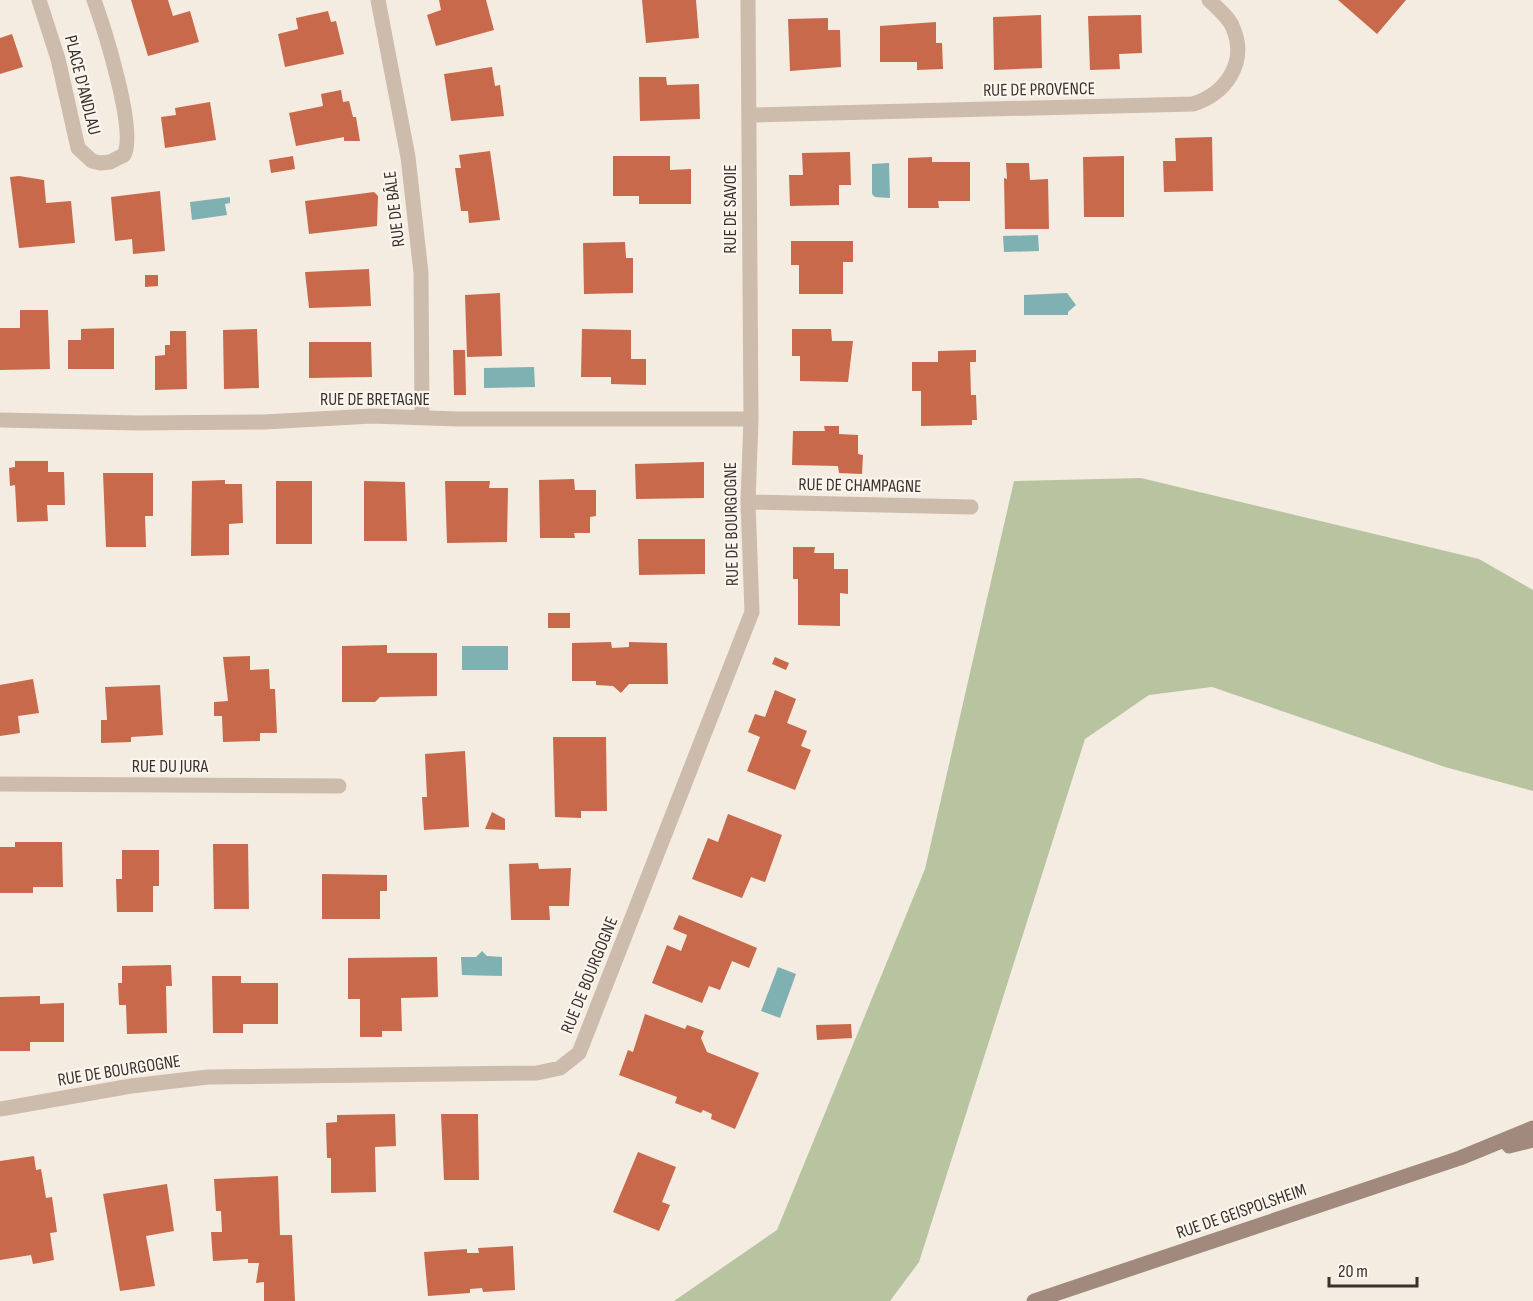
<svg xmlns="http://www.w3.org/2000/svg" width="1533" height="1301" viewBox="0 0 1533 1301" font-family="'Sofia Sans Condensed',sans-serif">
<style>
.green{fill:#b8c4a0}
.water{fill:#7fb0b2}
.building{fill:#c8694b}
.lines{fill:none;stroke-linecap:round;stroke-linejoin:round}
.street{stroke:#cdbbac;stroke-width:15}
.secondary{stroke:#a18a7d;stroke-width:15}
.labels{text-anchor:middle;stroke-width:4.5;stroke-linejoin:round;paint-order:stroke}
.street-label{font-size:18px;fill:#3b302b;stroke:#fbf5ee}
</style>
<rect width="100%" height="100%" fill="#f4ebe1"/>
<path class="green" d="M1141,478l338,81 54,31v201l-88,-24 -233,-80 -63,8 -64,44 -166,523 -29,39h-216l103,-71 148,-361 89,-388z"/>
<path class="water" d="M889,163l1,35 -15,-1 -3,-3v-30z
M230,197v6l-5,1 2,11 -35,5 -2,-18z
M1038,235l1,16 -35,1 -1,-16z
M1067,293l9,12 -8,7v3h-44v-20z
M534,367l1,20 -51,1v-20z
M462,646h46v24h-46z
M482,951l5,5 15,1v19l-40,-1 -1,-18h15z
M778,967l18,7 -16,44 -19,-7z"/>
<path class="building" d="M131,0h37l5,16 17,-5 9,31 -51,14z
M439,0h47l8,30 -58,16 -9,-31 14,-5z
M642,0h54l3,38 -53,5z
M1338,0h68l-29,34z
M328,11l3,11 5,-1 8,33 -59,13 -7,-33 20,-5 -2,-11z
M1041,15l1,53 -48,2 -1,-53z
M1141,15l1,38 -23,1 1,15 -30,1 -2,-54z
M828,18v12h12l1,37 -51,4 -2,-52z
M936,22v21h6l1,26 -26,1v-8h-37v-36z
M12,34l11,33 -23,7v-36z
M492,67l3,19 5,-1 4,31 -53,5 -7,-47z
M639,77h27l1,8 32,-1 1,35 -60,2z
M341,90l2,12 6,-1 4,16h3l4,24h-16v-4l-48,9 -7,-33 34,-7 -2,-12z
M210,102l6,38 -51,8 -4,-31 15,-2 -1,-7z
M1212,137l1,54 -49,1 -1,-31h13l-1,-23z
M490,151l10,69 -31,3 -1,-12h-7l-6,-43h6l-2,-13z
M850,152l1,33h-12v20l-49,1 -1,-31h14l-1,-22z
M293,156l2,13 -24,4 -2,-13z
M613,156h57v14l21,-1v35h-52v-8h-26z
M1124,156v61h-40l-1,-60z
M932,157v5h38v39h-32l1,7h-31v-50z
M1006,163h23l1,17 18,-1 1,50h-44l-1,-51 3,1z
M19,176l25,4 2,23 25,-2 4,42 -56,5 -9,-71z
M160,191l5,60 -32,3 -1,-15 -17,2 -4,-44z
M374,192l4,4 -1,30 -68,8 -4,-33z
M791,241h62v21h-10v32h-44v-29h-8z
M625,242l1,16h7v35l-49,1 -1,-51z
M369,269l2,37 -62,2 -4,-36z
M145,275h13v11l-13,1z
M500,293l2,63 -35,1 -2,-62z
M20,310h28l2,59 -50,1v-42h20z
M114,328v41h-46v-29h13v-11z
M257,329l2,59 -35,1 -1,-59z
M582,329l49,1v29h15v26l-35,-1v-7h-30z
M792,329h39l1,12h21l-5,41 -48,-1v-25h-8z
M170,331h16l1,58 -32,1v-34l10,-1v-10h5z
M309,342h62l1,35 -63,1z
M453,350h12l1,45h-12z
M976,350v12h-6l1,33h5l1,25h-5v5l-51,1v-35h-9v-29h26v-11z
M824,426h15v8l19,1v19l5,1 -1,19 -23,-1 -1,-7 -46,-1 1,-34h32z
M15,461h33v11h16l1,33h-18l1,16 -31,1 -2,-37 -5,1 -1,-18 6,-1z
M704,462v36l-68,1 -1,-35z
M103,473h50v43h-8l1,31h-40z
M574,479l1,11h21v26l-6,1v16h-16l1,5h-35l-1,-58z
M225,480v4h17l1,39 -14,1v31l-38,1 1,-75z
M276,481h36v63h-36z
M364,481l41,1 2,59h-43z
M445,481h45l-1,7h19l-1,54 -60,1z
M638,539h67v35l-66,1z
M793,547h22l-1,6h20v16h14v25l-8,-1v33l-42,-1v-46h-5z
M548,613h22v15h-22z
M611,642l1,6 17,-1v-5l38,1 1,41h-39l-8,9 -8,-7 -17,-1v-4h-24v-38z
M387,645v8h50v43l-57,1 -5,5h-33v-56z
M250,656v14l19,-1 1,20h5l2,44h-17v8l-37,1 -1,-26h-8v-14l14,-1 -5,-44z
M775,657l14,6 -3,7 -14,-6z
M33,679l6,34 -21,3 2,17 -20,3v-51z
M160,685l3,50 -32,2v5l-30,1v-23h6l-2,-33z
M775,690l21,9 -9,24 20,8 -6,15 10,4 -16,40 -48,-19 13,-34 -12,-5 7,-18 10,3z
M553,737h53l1,74h-26v7l-26,-1z
M465,751l4,76 -45,3 -2,-33h5l-2,-43z
M492,812l13,7v11l-20,-1z
M728,814l54,21 -17,47 -14,-5 -9,21 -50,-19 16,-41 10,4z
M15,842h47l1,45h-30v6h-33v-46h15z
M213,844h35l1,65h-35z
M122,850h37v36h-6v26h-36l-1,-33h6z
M538,863l1,6 32,-1 -2,38h-20l1,14h-39l-2,-56z
M322,874l65,1v16h-7v28h-58z
M679,915l78,33 -8,20 -17,-7 -12,29 -11,-4 -7,17 -50,-20 15,-38 14,6 5,-13 1,-3 -14,-6z
M437,957l1,40 -37,1 1,33h-20v6h-22v-38h-12v-41z
M171,965l1,21h-6l1,47 -40,1 -1,-29h-7l-1,-22h4v-17z
M212,976h29v7h37v41h-35v9h-30z
M40,996v8l24,-1v39h-34v9h-30v-54z
M645,1014l40,15 2,-4 17,6 -3,7 6,14 52,21 -24,56 -24,-10 1,-5 -9,-4 -2,3 -26,-10 2,-6 -58,-22 9,-25 5,2z
M851,1024l1,14 -35,2 -1,-15z
M395,1114l1,32 -21,1 1,45 -45,1v-35h-4l-1,-35 11,-1v-7z
M441,1114h37l1,66h-35z
M638,1152l38,15 -14,35 8,3 -11,26 -46,-19z
M34,1156l2,14 5,-1 5,29 6,-1 5,35 -7,1 4,27 -21,4 -2,-9 -31,5v-99z
M278,1176l2,59h12l3,66h-31v-19l-8,1 3,-20h-11v-4l-35,2 -2,-29h11l-1,-21h-5l-2,-32z
M167,1184l7,47 -28,5 9,50 -35,5 -17,-97z
M513,1246l2,44 -32,2 -1,-4 -12,1v4l-42,3 -4,-44 43,-3v4h12l-1,-5z"/>
<g class="lines">
<path class="street" d="M39,0l19,59 20,89 14,13 8,2 10,-1 14,-7c13,-24 -20,-127 -30,-155
M378,0l30,157 13,116 1,144
M749,115l444,-11c32,-10 55,-41 40,-76 -4,-11 -16,-20 -24,-28
M0,420l138,3 126,-1 108,-6 86,3h293
M748,502l223,5
M0,784l339,2
M0,1109l131,-23 77,-9 329,-4 23,-5 19,-15 173,-441 -4,-110 3,-83 -3,-419"/>
<path class="secondary" d="M1509,1146l24,-6
M1034,1301l426,-143 73,-30"/>
</g>
<g class="labels">
<g class="street-label">
<text transform="translate(83 85) rotate(76)" y="6">PLACE D'ANDLAU</text>
<text transform="translate(1039 89) rotate(-1)" y="6">RUE DE PROVENCE</text>
<text transform="translate(394 209) rotate(-97)" y="6">RUE DE BÂLE</text>
<text transform="translate(730 209) rotate(-90)" y="6">RUE DE SAVOIE</text>
<text x="375" y="405">RUE DE BRETAGNE</text>
<text transform="translate(860 485) rotate(1)" y="6">RUE DE CHAMPAGNE</text>
<text transform="translate(731 524) rotate(-91)" y="6">RUE DE BOURGOGNE</text>
<text x="170" y="772">RUE DU JURA</text>
<text transform="translate(589 975) rotate(-68)" y="6">RUE DE BOURGOGNE</text>
<text transform="translate(119 1070) rotate(-9)" y="6">RUE DE BOURGOGNE</text>
<text transform="translate(1241 1211) rotate(-19)" y="6">RUE DE GEISPOLSHEIM</text>
</g>
</g>
<path d="M1329 1277v9h88v-9" fill="none" stroke="#3b302b" stroke-width="3"/>
<text x="1338" y="1277" font-size="18" fill="#3b302b" stroke="#fbf5ee" stroke-width="4.5" paint-order="stroke">20 m</text>
</svg>
